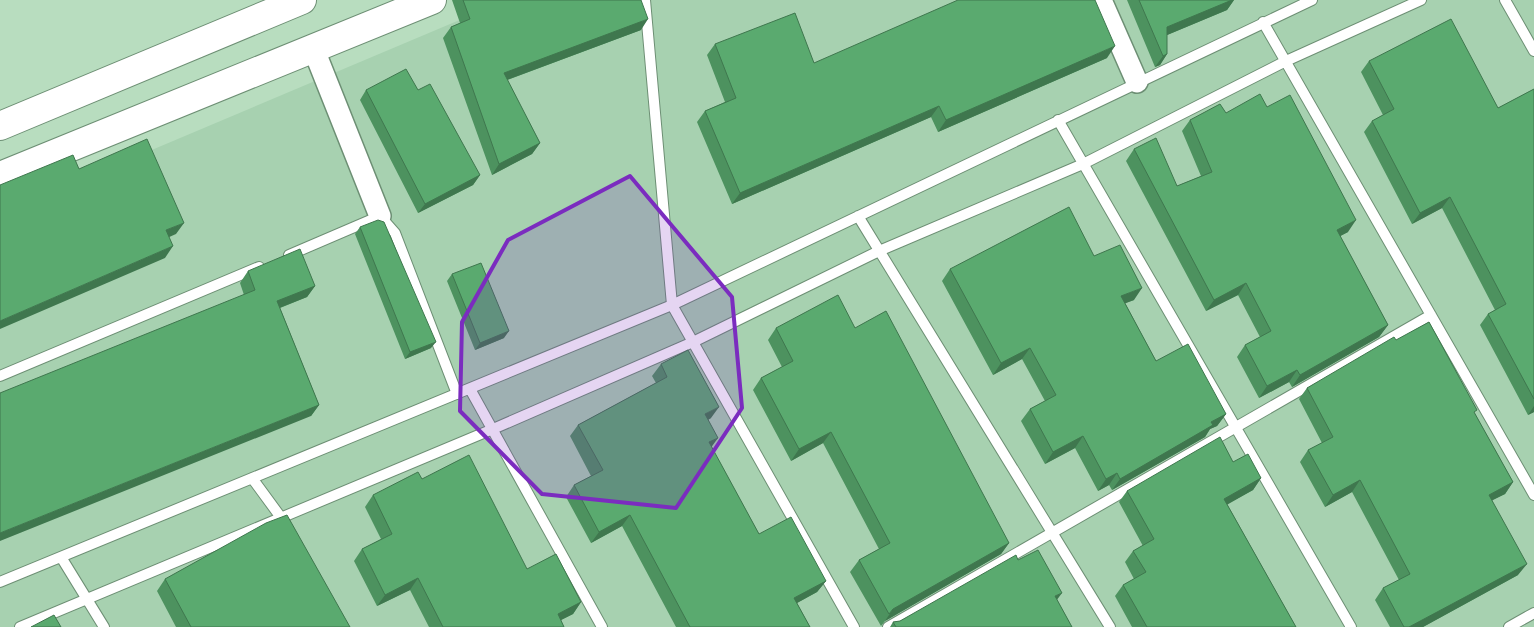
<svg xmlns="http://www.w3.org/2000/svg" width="1534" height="627" viewBox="0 0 1534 627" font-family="Karla,sans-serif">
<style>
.built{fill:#a7d1b0}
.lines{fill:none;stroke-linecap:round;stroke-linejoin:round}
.service-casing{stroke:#6d8f74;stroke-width:12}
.minor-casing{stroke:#6d8f74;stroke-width:24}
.primary-casing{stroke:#6d8f74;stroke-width:30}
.service{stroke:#fff;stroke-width:10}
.minor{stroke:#fff;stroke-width:21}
.primary{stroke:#fff;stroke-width:28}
.wall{fill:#4d925f}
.shaded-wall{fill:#3f774e}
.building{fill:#5aaa6f;stroke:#3f774e}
.marked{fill:#7b2cbf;fill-opacity:0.2;stroke:#7b2cbf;stroke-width:4;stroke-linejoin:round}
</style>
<rect width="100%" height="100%" fill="#b8ddbf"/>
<path class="built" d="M507,0h1027v627h-1534v-413z"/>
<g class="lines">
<g class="service-casing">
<path id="service" d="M645,0l27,305 182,322
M1505,0l29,51
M1263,22l271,473
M1058,120l293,507
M858,216l252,411
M289,255l91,-39 15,17 62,161
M0,376l259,-109
M470,389l132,238
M252,478l33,45
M61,557l43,70
M0,582l672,-277 640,-305
M20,627l473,-198 200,-87 186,-91 204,-87 203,-103 135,-61
M888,627l543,-312
M1509,627l25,-14"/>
</g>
<g class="minor-casing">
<path id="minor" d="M1101,0l36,82
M314,50l66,166"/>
</g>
<g class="primary-casing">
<path id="primary" d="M0,126l302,-126
M0,176l432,-176"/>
</g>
<use href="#service" class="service"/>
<use href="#minor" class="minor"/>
<use href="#primary" class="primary"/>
</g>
<path class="wall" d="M452,0h189v30l-134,50 33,63 -8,11 -40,21 -49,-137 8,-11 9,-4z
M1127,0h107l-7,10 -60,25v19l-7,11 -5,2z
M715,44l99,19 293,-5 -169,74 -7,-15 -199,87 -35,-82 8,-11 20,-9 -18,-47z
M1369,61l129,47 36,-19v323l-6,3 -48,-90 8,-11 7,-4 -53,-102 -30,16 -48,-92 8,-11 11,-6 -22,-43z
M366,90h52l62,85 -7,10 -55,28 -58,-113z
M1267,107l81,125 -8,4 48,89 -9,12 -87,50 -3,-5 -30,16 -22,-41 8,-12 15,-8 -22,-42 -32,16 -80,-150 8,-12 43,37 24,-10 -19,-45 8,-11 36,-7z
M360,227l71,121 -26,11 -50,-125z
M1094,256l40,44 -9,3 31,58 70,53 -9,12 -7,3 -5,8 -93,53 -3,-5 -11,6 -23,-43 -30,16 -24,-43 9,-12 15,-8 -23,-42 -29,16 -51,-94 8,-12z
M248,271l67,15 -8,11 -27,11 39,97 -8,11 -67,-121 -4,-12z
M452,274l52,64 -29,12 -28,-69z
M776,328h79l154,215 -8,11 -116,67 -4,5 -31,-54 9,-12 20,-11 -56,-106 -32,18 -38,-71 8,-12 21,-11 -14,-27z
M1396,340l79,74 38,68 -8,12 -13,6 26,75 -95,52h-33l-15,-27 8,-12 16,-8 -47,-88 -27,15 -25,-45 8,-12 14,-7 -23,-44 8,-11z
M661,364l50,54 -3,2 3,27 48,87 67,47 -9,11 -20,11 13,24h-134l-54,-101 -31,17 -25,-46 8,-12 17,-9 -21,-40 8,-11 78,-42 -4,-7z
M1233,462l28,16 -8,12 -26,14 69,123h-164l-17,-31 8,-11 11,-6 -9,-17 8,-11 10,-5 -24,-44 8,-11z
M422,479l105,90 54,33 -8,12 -12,6 3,7h-135l-19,-37 -33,16 -23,-45 8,-12 19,-10 -16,-32 8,-12z
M1018,560l39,40 15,27h-182l3,-5 7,-1z
M165,579l185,48h-174l-19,-36z"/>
<path class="shaded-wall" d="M1232,0h2l-7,10 -67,28 7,-11z
M648,19l-7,11 -145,54 8,-11z
M1115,46l-8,12 -169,74 8,-12z
M1167,54l-7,11 -5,2 8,-11z
M939,106l-8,11 -199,87 8,-11z
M540,143l-8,11 -40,21 7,-11z
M480,175l-7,10 -55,28 7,-9z
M1450,197l-8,11 -30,16 8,-11z
M1356,220l-8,12 -19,10 8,-12z
M184,223l-8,11 -18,8 8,-12z
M173,246l-8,12 -165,71v-8z
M1246,283l-8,12 -32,16 8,-11z
M315,286l-8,11 -38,15 8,-11z
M1142,288l-8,12 -21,8 8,-12z
M1388,325l-9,12 -87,50 8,-12z
M509,331l-5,7 -29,12 5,-7z
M436,342l-5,6 -26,11 5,-7z
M1030,348l-8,11 -29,16 8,-12z
M1297,370l-8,12 -30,16 8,-12z
M319,405l-8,11 -311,125v-8z
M1534,406v6l-6,3z
M719,407l-8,11 -14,8 8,-12z
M1226,414l-9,12 -7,3 -5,8 -93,53 8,-11 91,-57z
M831,432l-8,11 -32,18 8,-12z
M1083,436l-8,12 -30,16 8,-12z
M718,438l-8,11 -1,-7z
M1117,473l-8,12 -11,6 8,-12z
M1261,478l-8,12 -37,21 8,-12z
M1360,480l-8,12 -27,15 8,-12z
M1513,482l-8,12 -24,12 8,-11z
M630,515l-8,11 -31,17 8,-11z
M1009,543l-8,11 -116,67 8,-12z
M1527,564l-9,11 -95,52h-14z
M418,578l-8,12 -33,16 8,-11z
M826,581l-9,11 -31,17 8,-11z
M1062,593l-9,12 2,-9z
M581,602l-8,12 -24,12 9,-12z"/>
<path class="building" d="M463,0h178l7,19 -144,54 36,70 -41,21 -48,-137 19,-8z
M958,0h137l20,46 -169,74 -7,-14 -199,87 -35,-82 31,-13 -21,-54 80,-31 19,50z
M1139,0h93l-65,27v27l-4,2z
M1451,19l47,89 36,-19v310l-46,-85 18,-10 -56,-107 -30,16 -48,-92 22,-12 -25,-48z
M406,69l12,21 12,-6 50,91 -55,29 -59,-114z
M1260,94l7,13 23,-12 66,125 -19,10 51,95 -88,50 -3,-5 -30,16 -22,-41 26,-14 -25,-48 -32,17 -80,-151 22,-11 21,48 35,-14 -22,-52 30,-16 6,9z
M147,139l37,84 -18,7 7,16 -173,75v-136l73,-30 6,14z
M1069,207l25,49 26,-11 22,43 -21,8 35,65 32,-17 38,70 -15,8 2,3 -93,54 -3,-6 -11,6 -23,-43 -30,16 -23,-43 26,-14 -26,-47 -29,15 -51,-94z
M378,220l6,2 52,120 -26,10 -50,-125z
M300,249l15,37 -38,15 42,104 -319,128v-140l255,-103 -7,-19z
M481,263l28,68 -29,12 -28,-69z
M838,295l17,33 31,-17 123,232 -116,66 -4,5 -30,-54 31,-17 -59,-111 -32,17 -38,-71 32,-17 -17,-33z
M1429,322l48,88 -3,2 39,70 -24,13 38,69 -118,63h-5l-21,-39 27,-14 -50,-94 -27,15 -25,-45 25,-13 -26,-49 87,-51 2,3z
M688,350l31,57 -14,7 13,24 -9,4 50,92 32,-17 35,64 -32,17 16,29h-120l-60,-112 -31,17 -25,-47 29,-15 -25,-45 89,-48 -6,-13z
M1220,437l13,25 15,-8 13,24 -37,21 72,128h-149l-24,-42 23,-13 -13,-21 21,-12 -27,-48z
M469,455l58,114 29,-15 25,48 -23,12 6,13h-121l-25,-49 -33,17 -23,-46 30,-15 -19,-39 45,-23 4,7z
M287,515l63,112h-159l-26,-48 101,-56z
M1038,550l24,43 -7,3 17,31h-176l-3,-5 7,-1 116,-66 2,5z
M54,615l7,12h-30z"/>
<path class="marked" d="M630,176l102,121 10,111 -66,100 -134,-14 -82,-83 2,-89 46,-82z"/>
</svg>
